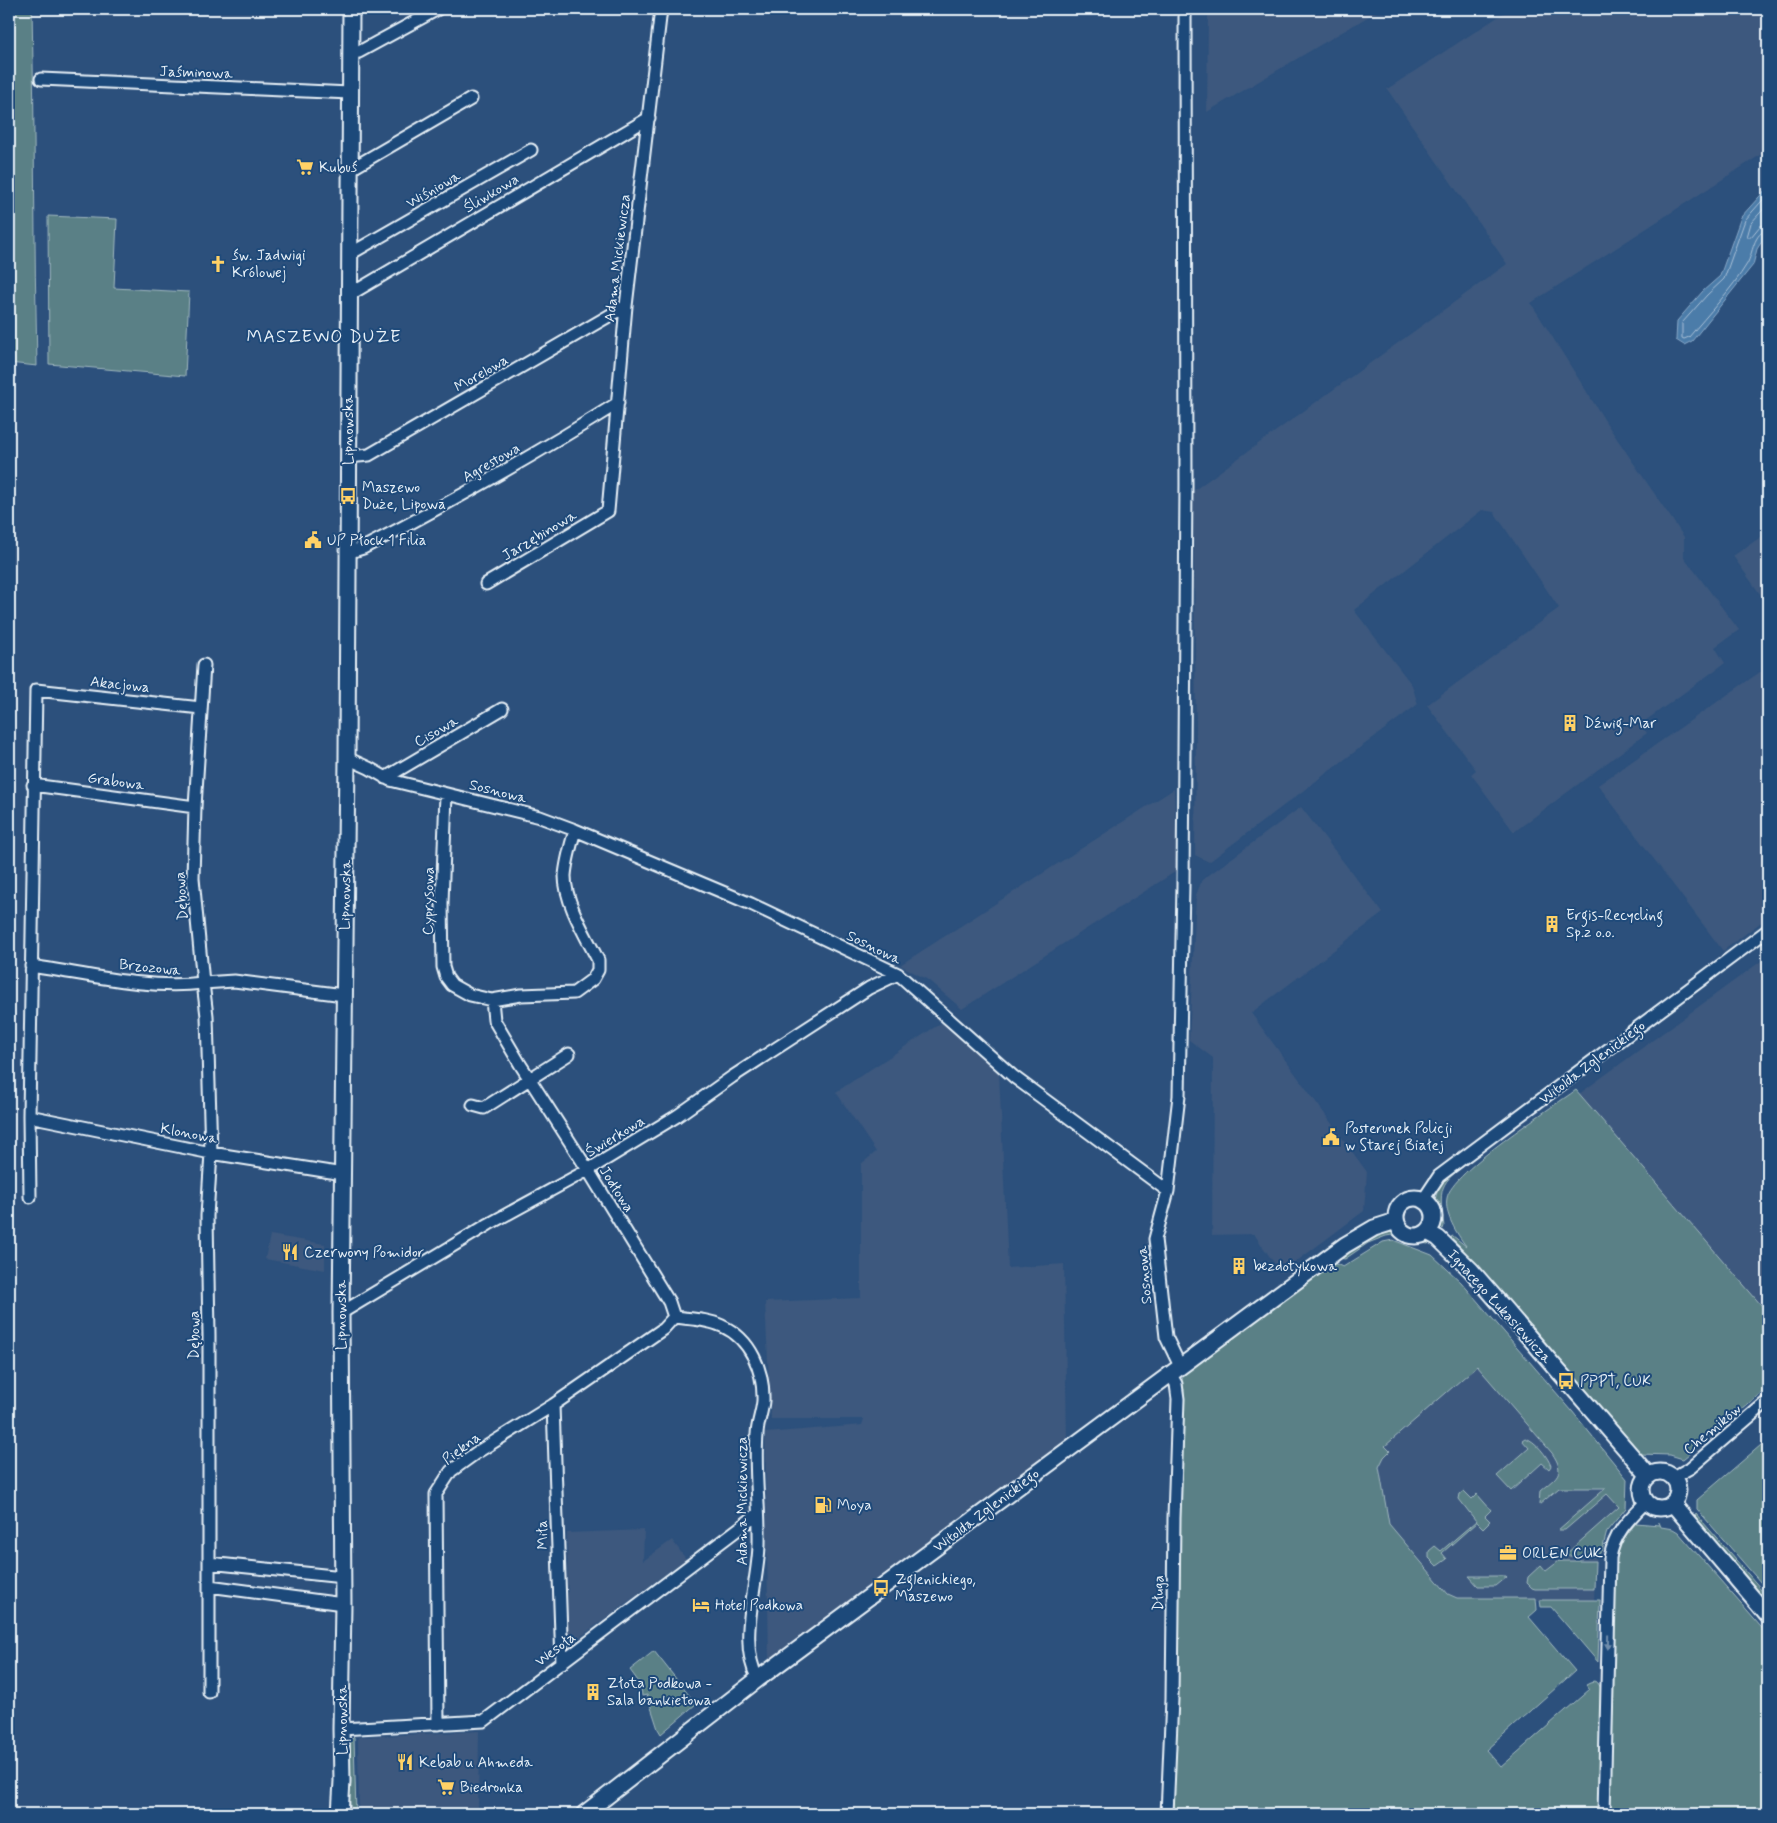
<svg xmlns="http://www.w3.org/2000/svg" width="1777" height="1823" viewBox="0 0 1777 1823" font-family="Mynerve,sans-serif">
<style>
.built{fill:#3c587e}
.green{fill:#5a8086;stroke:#a1b8bf}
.water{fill:#4c7ba9;stroke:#8aaac9}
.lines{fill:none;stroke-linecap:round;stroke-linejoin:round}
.shore{stroke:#aac2d8;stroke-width:1}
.minor-casing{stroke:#e8f1f8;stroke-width:15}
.major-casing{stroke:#e8f1f8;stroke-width:19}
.minor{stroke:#1f4a7a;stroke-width:11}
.major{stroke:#1f4a7a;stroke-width:15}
.oneway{fill:#6f8dac}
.labels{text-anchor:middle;stroke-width:4;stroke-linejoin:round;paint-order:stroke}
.street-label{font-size:15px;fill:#e8f1f8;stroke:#1f4a7a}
.poi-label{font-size:15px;fill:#e8f1f8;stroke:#1f4a7a;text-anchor:start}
.quarter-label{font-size:18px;letter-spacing:1px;fill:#e8f1f8;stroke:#1f4a7a}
</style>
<rect width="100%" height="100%" fill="#2c507c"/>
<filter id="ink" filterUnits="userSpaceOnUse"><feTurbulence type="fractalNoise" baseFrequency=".02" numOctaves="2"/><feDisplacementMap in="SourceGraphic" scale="10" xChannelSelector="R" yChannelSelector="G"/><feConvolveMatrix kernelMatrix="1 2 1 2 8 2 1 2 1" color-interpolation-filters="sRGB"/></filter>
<g filter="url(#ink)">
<path class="built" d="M1215,9h166l-174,103 1,-99z
M1510,9h258v141l-237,153 76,121 77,113v20l55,73 -24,17 10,16 -84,61 6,9 -133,99 -43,-58 5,-4 -49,-65 132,-97 -65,-96 -12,-2 -128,100 58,75 6,19 -209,158 -14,-7 1,-130 -3,-234 314,-227 -120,-175z
M1768,532v73l-35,-49z
M1760,672h8v245l-45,34 -125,-166z
M1174,789l4,81 -216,139 -34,-29 -28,-15z
M1301,807l82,106 -132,100 116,159 -3,39 -83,62 -27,-39 -42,1 1,-177 -24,-18 7,-145 6,-15z
M1768,956v357l-189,-219z
M944,1021l55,51 9,196 56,-4 3,175 -201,152 -97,70 -4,-228 97,-8 2,-6h-93l-6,-117 96,-4v-134l15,-12 -40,-60z
M270,1235l55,9v26l-60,-11z
M1489,1322l134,186 -26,24 -3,68h-142l-68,-77 -17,-96z
M644,1530l-1,31 29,-21 14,19 -110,81 -8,-2 -1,-105z
M479,1731l-1,83h-119l-1,-77z"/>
<path class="green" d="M9,9h23c3,119 2,238 5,357l-28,-3z
M48,216l69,3 -3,69 75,4 -4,84 -136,-12z
M1576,1090l192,223v74l-85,72 -13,-4 -30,-1 -24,-25 -138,-160 -14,-19 -13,-13 2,-1 13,10c-9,-12 -22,-32 -19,-48 4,-26 104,-90 129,-108z
M1476,1154l-1,3c-33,26 -38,25 -31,69l-1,3c-5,-5 -6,-10 -8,-17 -4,-29 21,-42 41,-58z
M1393,1232l15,7 23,3 -3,2 -20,-3 -16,-6 -6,1 -18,7 -23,16 -7,-1c17,-11 34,-23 55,-26z
M1393,1240l39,15 29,27 111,129 55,68 -1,29 -19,23 -5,20 -6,5h-29l-1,-2 53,-47 -12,-13 -42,36h-7l48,-42h-47l-20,17 1,-14c17,-15 26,-17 12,-38l-75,-87 -92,80 5,5 -6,6 -5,10 10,57 59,70 9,4h79l1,12 -8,7 46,54 -89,79 15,17 89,-78 -4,-5 4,-2 4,-1 4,2 4,7 -1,124h-429l12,-423 -2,-11 3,-9 148,-108 10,4 40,-25z
M1525,1438c10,2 23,19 26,28l-2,3 -7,-6 -31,28 -14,-15 32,-28 -7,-8z
M1768,1439v152l-71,-82v-9z
M1464,1491l8,8 5,-5 14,16 -6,6 5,5 -7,7 -6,-6 -35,31 5,6 -10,7 -8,-8v-7l6,-5 6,5 35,-30 -17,-22 1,-5z
M1696,1514l72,83v6l-75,-88z
M1659,1522l2,5 12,2 5,3 90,103v179h-160l7,-250 6,-22 15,-19 23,2z
M1559,1561h36l-1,28h-59l-3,-1 -5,-5 1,-6 13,-12 5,6z
M1469,1576h37l1,1 -11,9h-18z
M1540,1600h60l-2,62 -47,-55h-10z
M654,1651l42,53 -35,30 -3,-5 -11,-34 -5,1 -1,-11 -11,-15z
M354,1737l2,77h-4l-4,-21 1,-51z"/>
<path class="water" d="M1768,187v45l-11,17 -4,16 -61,76 -8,4 -8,-5 1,-19 26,-30 17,-15 21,-59z"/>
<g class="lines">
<path class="shore" d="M1768,194l-23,26 -21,59 -17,16 -25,28v15l2,1 5,-2c19,-23 43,-48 58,-73 6,-10 6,-32 21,-34
M1768,204l-17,19 -4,14h4l9,-11 8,-2"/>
<g class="minor-casing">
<path id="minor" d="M351,53l8,-1 79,-43
M41,79l309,14
M351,169l120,-70
M350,254l181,-104
M349,295l300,-177
M348,457l21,-2 257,-149
M347,553l16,-5c87,-45 172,-93 255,-145
M486,584l122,-73 18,-205 35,-297
M204,665l-9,142 -2,71 10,105 31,-2 110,14
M347,758l22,10 21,12 150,37 35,13 176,74 147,70 116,103 154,114
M385,778l117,-69
M33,785l162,22
M446,794l-4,109 1,64 3,10 6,8 18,10 22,5 29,-5 53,-2 19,-14 5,-9v-10c-12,-24 -33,-57 -33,-84 1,-15 6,-31 10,-46
M31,966c56,8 116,24 172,17l4,33 4,137 -4,63 2,119v357
M492,1000l2,20 26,44 68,106 81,132 5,15
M473,1105l11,3 85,-54
M29,1116l182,37 132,21
M30,1197l-1,-81 7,-426 165,18
M1423,1200l16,-24 329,-246
M341,1313l148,-89 99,-54 89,-54 55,-39 137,-89 29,-14
M674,1317c16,2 34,2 48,9 29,13 42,45 41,75 -1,12 -6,23 -6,34 -3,36 3,73 2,110 -1,41 -22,97 -1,134
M1180,1366l-14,-29 -11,-98 13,-48 11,-95 4,-211 3,-400 -1,-476
M553,1405l9,258
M1672,1478l18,-10 78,-67
M209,1563l134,14
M209,1586l134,18
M438,1724l-2,-230 15,-23 25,-18 77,-48 110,-76 11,-12
M341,1729l143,-8 274,-207
M1167,1814l5,-115 2,-181 4,-119 -2,-15 -6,-11
M1604,1814l6,-256c4,-25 19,-39 36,-56"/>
</g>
<g class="major-casing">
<path id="major" d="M1396 1217a19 19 0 1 1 38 0a19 19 0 1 1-38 0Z
M1427,1232l11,6 33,32 178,206
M1642 1490a18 18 0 1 1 36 0a18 18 0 1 1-36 0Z
M1672,1503l96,113
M340,1814l2,-33 -1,-52 2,-125 -2,-291 6,-555 4,-749
M584,1814l174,-135 587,-434 29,-17 22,-7"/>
</g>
<use href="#minor" class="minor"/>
<use href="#major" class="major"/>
</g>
<defs><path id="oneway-solid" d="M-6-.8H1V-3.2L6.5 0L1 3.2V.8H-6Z" transform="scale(1.25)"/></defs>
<use class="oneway" href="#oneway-solid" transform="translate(1608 1642) rotate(91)"/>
</g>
<defs>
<g id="supermarket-bare" transform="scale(1.35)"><path d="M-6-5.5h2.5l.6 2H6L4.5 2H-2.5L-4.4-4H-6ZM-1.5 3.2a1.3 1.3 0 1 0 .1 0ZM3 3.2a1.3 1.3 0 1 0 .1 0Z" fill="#ffd166" stroke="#1f4a7a" stroke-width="2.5" paint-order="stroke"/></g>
<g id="church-bare" transform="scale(1.35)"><path d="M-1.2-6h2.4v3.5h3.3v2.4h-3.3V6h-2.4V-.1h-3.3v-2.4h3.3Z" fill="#ffd166" stroke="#1f4a7a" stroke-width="2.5" paint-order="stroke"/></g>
<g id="bus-bare" transform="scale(1.35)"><path d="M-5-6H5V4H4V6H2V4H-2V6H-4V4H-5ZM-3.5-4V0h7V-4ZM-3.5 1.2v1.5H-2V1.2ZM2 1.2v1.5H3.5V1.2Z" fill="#ffd166" stroke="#1f4a7a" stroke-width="2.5" paint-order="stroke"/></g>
<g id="civic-bare" transform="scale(1.35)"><path d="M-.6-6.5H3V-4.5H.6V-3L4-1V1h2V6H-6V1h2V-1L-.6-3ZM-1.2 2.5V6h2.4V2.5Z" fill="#ffd166" stroke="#1f4a7a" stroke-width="2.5" paint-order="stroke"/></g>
<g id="building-bare" transform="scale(1.35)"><path d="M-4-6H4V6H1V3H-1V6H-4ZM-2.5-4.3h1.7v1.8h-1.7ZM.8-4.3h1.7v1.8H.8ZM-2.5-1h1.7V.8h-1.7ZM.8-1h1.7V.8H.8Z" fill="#ffd166" stroke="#1f4a7a" stroke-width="2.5" paint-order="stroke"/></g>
<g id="restaurant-bare" transform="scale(1.35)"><path d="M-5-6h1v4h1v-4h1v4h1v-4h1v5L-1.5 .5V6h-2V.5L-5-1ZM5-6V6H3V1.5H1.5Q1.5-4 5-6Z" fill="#ffd166" stroke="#1f4a7a" stroke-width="2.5" paint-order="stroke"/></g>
<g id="fuel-bare" transform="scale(1.35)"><path d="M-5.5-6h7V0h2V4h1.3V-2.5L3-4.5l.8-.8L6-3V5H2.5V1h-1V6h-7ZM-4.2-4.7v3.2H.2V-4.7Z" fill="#ffd166" stroke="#1f4a7a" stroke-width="2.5" paint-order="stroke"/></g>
<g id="office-bare" transform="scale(1.35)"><path d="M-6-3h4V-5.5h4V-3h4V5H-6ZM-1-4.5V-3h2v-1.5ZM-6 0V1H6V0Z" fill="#ffd166" stroke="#1f4a7a" stroke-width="2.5" paint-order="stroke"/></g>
<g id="hotel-bare" transform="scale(1.35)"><path d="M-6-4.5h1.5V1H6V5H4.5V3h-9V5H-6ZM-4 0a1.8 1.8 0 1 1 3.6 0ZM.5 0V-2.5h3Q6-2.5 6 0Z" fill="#ffd166" stroke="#1f4a7a" stroke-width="2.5" paint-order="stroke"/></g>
</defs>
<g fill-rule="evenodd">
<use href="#supermarket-bare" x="305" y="167"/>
<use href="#church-bare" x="218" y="264"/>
<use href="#bus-bare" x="348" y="496"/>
<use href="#civic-bare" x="313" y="540"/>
<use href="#building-bare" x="1570" y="723"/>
<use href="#building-bare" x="1552" y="924"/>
<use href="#civic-bare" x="1331" y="1137"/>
<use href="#restaurant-bare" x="290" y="1252"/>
<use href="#building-bare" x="1239" y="1266"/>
<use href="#bus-bare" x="1566" y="1381"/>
<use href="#fuel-bare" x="823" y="1505"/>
<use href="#office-bare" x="1508" y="1553"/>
<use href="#bus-bare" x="881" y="1588"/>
<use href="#hotel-bare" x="701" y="1605"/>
<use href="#building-bare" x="593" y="1692"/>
<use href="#restaurant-bare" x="405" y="1762"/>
<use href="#supermarket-bare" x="446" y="1787"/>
</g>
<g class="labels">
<g class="street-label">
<text transform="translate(196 72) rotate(2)" y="5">Jaśminowa</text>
<text transform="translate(433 189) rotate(-30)" y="5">Wiśniowa</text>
<text transform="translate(491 193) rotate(-31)" y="5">Śliwkowa</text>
<text transform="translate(617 258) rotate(-83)" y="5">Adama Mickiewicza</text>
<text transform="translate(481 373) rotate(-30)" y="5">Morelowa</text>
<text transform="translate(348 430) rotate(-90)" y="5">Lipnowska</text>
<text transform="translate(491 462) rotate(-30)" y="5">Agrestowa</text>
<text transform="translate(539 535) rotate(-31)" y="5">Jarzębinowa</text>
<text transform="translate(120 684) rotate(6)" y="5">Akacjowa</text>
<text transform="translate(436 731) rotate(-30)" y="5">Cisowa</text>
<text transform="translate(116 781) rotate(8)" y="5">Grabowa</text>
<text transform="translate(498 791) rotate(14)" y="5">Sosnowa</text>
<text transform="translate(345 895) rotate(-89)" y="5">Lipnowska</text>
<text transform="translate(181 896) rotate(-94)" y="5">Dębowa</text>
<text transform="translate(428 901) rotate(-89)" y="5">Cyprysowa</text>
<text transform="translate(874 947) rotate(26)" y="5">Sosnowa</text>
<text transform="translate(150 967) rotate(6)" y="5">Brzozowa</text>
<text transform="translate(1592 1062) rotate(-37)" y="5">Witolda Zglenickiego</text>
<text transform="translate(189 1133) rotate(11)" y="5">Klonowa</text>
<text transform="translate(615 1136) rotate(-31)" y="5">Świerkowa</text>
<text transform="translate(617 1189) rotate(58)" y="5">Jodłowa</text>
<text transform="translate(1144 1275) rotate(-95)" y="5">Sosnowa</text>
<text transform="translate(1500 1306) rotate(48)" y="5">Ignacego Łukasiewicza</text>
<text transform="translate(341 1315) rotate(-90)" y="5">Lipnowska</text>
<text transform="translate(194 1335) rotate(-90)" y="5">Dębowa</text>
<text transform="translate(1712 1429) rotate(-40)" y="5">Chemików</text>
<text transform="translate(461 1448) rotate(-37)" y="5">Piękna</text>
<text transform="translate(742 1501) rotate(-90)" y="5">Adama Mickiewicza</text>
<text transform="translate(986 1510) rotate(-37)" y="5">Witolda Zglenickiego</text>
<text transform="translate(542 1535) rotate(-92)" y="5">Miła</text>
<text transform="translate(1158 1593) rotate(-89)" y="5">Długa</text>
<text transform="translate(555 1649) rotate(-37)" y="5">Wesoła</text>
<text transform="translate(342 1720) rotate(-90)" y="5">Lipnowska</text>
</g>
<g class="poi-label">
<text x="319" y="172">Kubuś</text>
<text x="232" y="260">św. Jadwigi<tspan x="232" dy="17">Królowej</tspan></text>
<text x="362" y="492">Maszewo<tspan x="362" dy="17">Duże, Lipowa</tspan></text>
<text x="327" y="545">UP Płock 1 Filia</text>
<text x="1584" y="728">Dźwig-Mar</text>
<text x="1566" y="920">Ergis-Recycling<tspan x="1566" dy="17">Sp.z o.o.</tspan></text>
<text x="1345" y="1133">Posterunek Policji<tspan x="1345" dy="17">w Starej Białej</tspan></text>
<text x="304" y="1257">Czerwony Pomidor</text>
<text x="1253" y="1271">bezdotykowa</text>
<text x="1580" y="1386">PPPT, CUK</text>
<text x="837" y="1510">Moya</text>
<text x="1522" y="1558">ORLEN CUK</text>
<text x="895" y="1584">Zglenickiego,<tspan x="895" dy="17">Maszewo</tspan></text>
<text x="715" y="1610">Hotel Podkowa</text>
<text x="607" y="1688">Złota Podkowa -<tspan x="607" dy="17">Sala bankietowa</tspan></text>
<text x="419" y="1767">Kebab u Ahmeda</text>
<text x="460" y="1792">Biedronka</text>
</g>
<g class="quarter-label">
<text x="324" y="342">MASZEWO DUŻE</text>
</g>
</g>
<rect width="1777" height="1823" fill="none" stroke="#1f4a7a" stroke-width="30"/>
<rect x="15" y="15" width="1747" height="1793" fill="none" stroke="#e8f1f8" stroke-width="2" filter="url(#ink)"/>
</svg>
